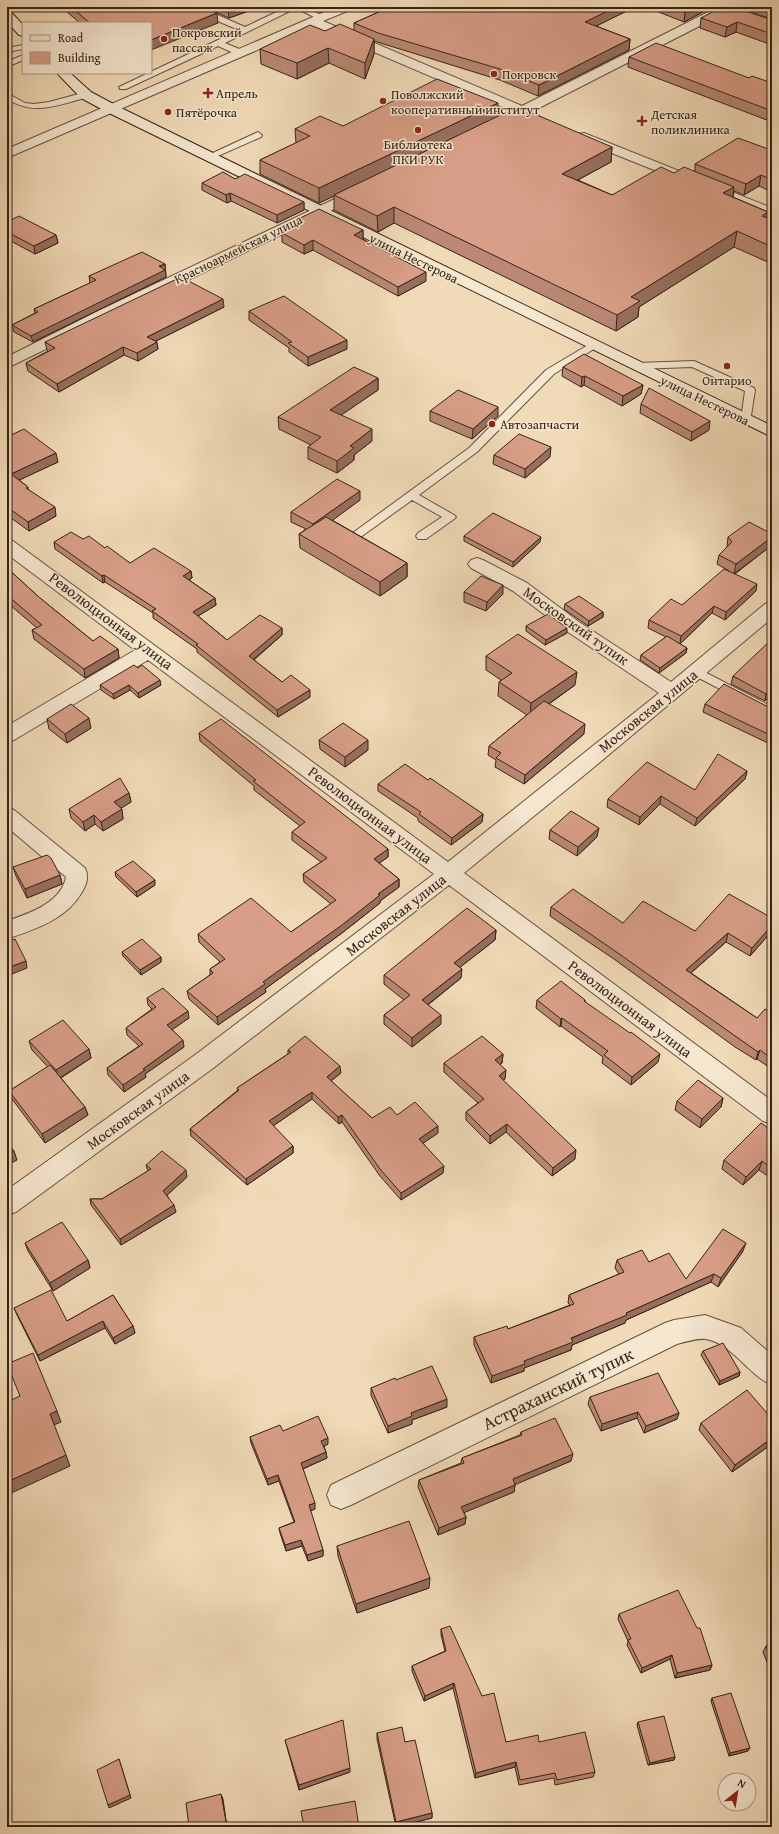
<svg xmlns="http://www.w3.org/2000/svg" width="779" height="1834" viewBox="0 0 779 1834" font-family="'Gentium Book Plus',serif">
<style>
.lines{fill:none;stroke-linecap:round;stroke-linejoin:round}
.lane-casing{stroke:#665140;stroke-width:2}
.street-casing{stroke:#665140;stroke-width:2}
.secondary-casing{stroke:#372318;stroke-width:2}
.lane{fill:#f6e7d0;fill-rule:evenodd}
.street{fill:#f6e7d0;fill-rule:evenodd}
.secondary{fill:#f6e7d0;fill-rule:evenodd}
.wall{fill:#ba8874;stroke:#372318}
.shaded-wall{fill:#976f5e;stroke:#372318}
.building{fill:#d89e87;stroke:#372318}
.poi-dot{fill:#8f2418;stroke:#f6e7d0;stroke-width:1.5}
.labels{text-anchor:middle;stroke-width:3;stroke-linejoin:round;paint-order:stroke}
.far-poi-label{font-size:13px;fill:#372318;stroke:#f6e7d0;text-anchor:start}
.far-street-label{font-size:13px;fill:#372318;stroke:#f6e7d0}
.street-label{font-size:15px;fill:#372318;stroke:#f6e7d0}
.near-street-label{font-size:18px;fill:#372318;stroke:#f6e7d0}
</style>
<rect width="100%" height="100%" fill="#f1dab7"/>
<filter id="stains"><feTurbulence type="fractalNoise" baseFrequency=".005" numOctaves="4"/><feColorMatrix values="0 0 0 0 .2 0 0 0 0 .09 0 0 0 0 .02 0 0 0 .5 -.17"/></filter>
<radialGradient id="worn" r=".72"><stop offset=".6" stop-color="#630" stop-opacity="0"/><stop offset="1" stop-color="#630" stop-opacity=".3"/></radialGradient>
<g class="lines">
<g class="lane-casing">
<path id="lane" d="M287,7h18l20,10 -4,2h-3l-22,-11 -71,35 19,8v4h-6l-20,-9 -92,43h-6l-1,-2 120,-57 -41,-17v-4h6l41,18z
M23,45v4l-16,3v-4z
M23,55v5l-16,7v-5z
M86,92l3,1v4c-30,7 -53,20 -82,2v-6l18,10 9,1 15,-2z
M258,132l4,3 -1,2 -50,22 -3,1 -4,-3z
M593,342l4,1 1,2 -1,2 -43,27 -77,78 -58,43 35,20 2,2 -2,2 -28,20h-8l-2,-3 2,-3 24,-16 -30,-17 -50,36h-8l-2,-2 2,-2 115,-84 77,-78z
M694,361l60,27 1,2 -5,32h-8l-1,-2 4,-29 -53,-24 -56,2 -5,-3 5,-3z
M697,668l75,39v9l-79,-41 -2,-3 2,-3z"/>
</g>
<g class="street-casing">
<path id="street" d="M336,7h16l-2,3 -27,11 199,85 196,-99h15l-2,3 -198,101 6,4 -2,3 -5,1 -9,-3 -19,10h-10l-2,-3 2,-3 18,-9 -199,-85 -306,132v-9z
M584,133l188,75v9l-193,-77 -2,-3 2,-3z
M362,186l5,1 2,3 -2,3 -360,175v-11l91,-46z
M7,539l6,2 435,321 211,-169 -94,-63 -52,-39 -42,-23 -3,-4 3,-4 6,-2 6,2 44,23 52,39 92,60 94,-78 7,-2v16l-179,150 -129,105 308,228v23l-9,-3 -314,-236 -237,184 -196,143 -9,3v-25l188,-135 239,-181 -286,-214 -134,80 -7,2v-16l128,-76 -128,-96z
M7,807l7,3 71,58c4,8 2,16 -3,24 -15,27 -46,37 -75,47v-18c23,-8 54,-18 59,-44l-59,-50z
M705,1315l36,13 31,27v30c-24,-10 -41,-43 -67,-46 -8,-1 -20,3 -28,5l-326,161 -10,4 -10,-4 -4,-10 4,-10 334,-162 9,-3z"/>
</g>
<g class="secondary-casing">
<path id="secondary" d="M7,11l4,1 12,13v11l-4,-1 -12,-13z
M57,73h13l21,19 26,14 655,320v11l-665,-325 -26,-14z"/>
</g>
<use href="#lane" class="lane"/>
<use href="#street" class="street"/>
<use href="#secondary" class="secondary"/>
</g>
<path class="wall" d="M67,7h136l15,16h-138l-13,-11z
M204,7h56l-31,11z
M390,7h245l-39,19 34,13 -1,11 -91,46 -38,-16 -126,-39v13l-9,25 -36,-16 -32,16 -36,-15 -1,-15 65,-18 29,-1v-7z
M646,7h66l-28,15z
M737,7h35v12z
M701,18l71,2v25l-36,-13 -11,5 -25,-9z
M629,57l120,21 23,5v39l-144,-55z
M497,116l115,31 -1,15 -33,18 34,15 62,-22 21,-2v-7l76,-14 1,-1v43l-13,-6 -15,9 -10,-4 -1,6 35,15 -1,6 5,2v44l-38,-17 -95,60 -1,10 -22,14 -222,-108 -16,9 -44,-22v-14l-15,7 -59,-29v-14l36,-17 -1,-14 48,-3z
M235,179l69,23v8l-27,13 -46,-22 -4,2 -25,-13v-7z
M7,222l49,13 2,8 -23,11 -28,-15z
M292,222l71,8v9l63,42 -28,15 -85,-46 -9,4 -22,-12v-9l11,-5z
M165,264l1,13 -133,65 -19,-10 -2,-7 23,-12 -1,-4 56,-26 -1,-7z
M224,307l-68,34 2,8 -20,12 -14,-6 -65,37 -31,-21 -2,-8 22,-12 -1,-1 -2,-8z
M249,311l98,38 -39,17 -19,-14v-4l-40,-28z
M563,367l80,18 -2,9 -19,12 -38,-21 -3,2 -19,-11z
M378,378v12l-37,25 31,26 -18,14v5l-17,13 -29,-14v-12l3,-2 -32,-16 -1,-12z
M641,404l68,26 -18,11 -51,-28z
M430,411l68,5 -26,23 -42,-18z
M7,437l51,25 -39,18 9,7v2l28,27 -27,15 -22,-16z
M494,455l56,2 -25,21 -32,-14z
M360,500l-28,20 75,43v14l-27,19 -80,-48 -1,-14 7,-5 -15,-7v-10z
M772,534v11l-37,29 21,17 -31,29 -13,-7 -32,31 -4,-2 11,6 -1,5 -27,20 -19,-13 1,-5 25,-18 -18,-9 1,-8 33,-15 47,-34 -12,-7 2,-9 8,-8 1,-10z
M464,536l76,6 -27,25 -49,-26z
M83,539l22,9 25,15 61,8 1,7 -3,2 26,18 1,7 -18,11 29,24 55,-12v7l-28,25 28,22 28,15 -32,20 -81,-65v-3l-44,-31v-5l-48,-31 -2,1 -48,-34 -1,-7z
M7,568l33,30 53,43 25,8 1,9 -34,20 -51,-39 -2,-9 5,-2 -27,-23 -3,1z
M464,592l39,2 -17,17 -22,-9z
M565,604l38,8v5l-15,9 -24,-17z
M526,626l41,7 -22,12 -19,-14z
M486,656l89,29 -26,19 35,30 -60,50 -29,-17 1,-7 -8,-5 1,-9 38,-31 -29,-19 1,-14 2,-2 -15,-10z
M733,676l39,18 -7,7 -34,-17z
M100,685h61l-22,13 -9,-8 -16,9 -13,-9z
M705,704l67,5v34l-2,1 -67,-32z
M47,719l44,9 -24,15 -18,-14z
M199,733l189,116v8l-9,6 20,16v8l-19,14v2l-38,30 -77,56 1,3 -48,33 -29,-26 -2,-8 23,-16v-6l10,-7 -21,-20 -1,-8 93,-2 40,-28 -27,-22 -1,-8 18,-12 -29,-22v-8l8,-6 -46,-36v-4l-54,-45z
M319,740l49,10 -23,17 -25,-18z
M747,771l-2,8 -50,47 -35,-22 -21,21 -32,-18 1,-8 87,-9z
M428,780l55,34 -1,8 -31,23 -33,-24v-3l-40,-27v-7z
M129,793l2,9 -10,6 2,11 -20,12 -8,-7 -10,7 -14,-13 -2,-9z
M550,830l47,7 -20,19 -28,-17z
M13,867l47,8 2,9 -35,14 -11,-22z
M115,872l40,13 -18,12 -21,-20z
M551,907l72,16 72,8 77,-13v13l-22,25 -24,-14 -35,31 66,45 15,-5v56l-15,-10 -1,1 -21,-13 -121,-88 -64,-43z
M496,930l-1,10 -35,27 1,11 -33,27 13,19 -29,23 -28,-23v-9l20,-15 -20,-16v-9z
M122,952l39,5v5l-20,13 -18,-19z
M147,998l42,20 -17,11 12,18 -39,27 1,3 -22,15 -16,-17 -1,-7 32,-22 -12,-11 -1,-7 26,-19 -4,-4z
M537,1000h48v2l73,60 -27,23 -29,-22 1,-6 -42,-31 -1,1 -24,-19z
M29,1041l60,8 2,9 -30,20 24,29 3,8 -43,28 -33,-44 -3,-8 39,-24 -16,-17z
M288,1050l53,23 -10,8 41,37 25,-3 41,18 -15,10 20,30 -42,27 -21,-24 -38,-54 -3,2 -27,-25 -39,27 20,20v7l-46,32 -56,-49 -1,-7 48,-39 -1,-2 51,-34z
M503,1054l-1,9 -2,1 5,15 -2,1 72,79 -23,17 -46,-44 -16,12 -24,-24v-8l12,-9 -34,-31v-9z
M723,1098l-2,9 -21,21 -25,-18 2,-9z
M772,1131v48l-13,-9 -16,15 -21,-16 2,-9z
M146,1165l41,12 -20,18 9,17 -55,33 -30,-40 -1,-6h12l46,-28z
M25,1243l63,17 2,8 -37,23 -25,-40z
M743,1251l-25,36 -7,-5 -85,38 -1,3 -53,22 -1,5 -47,18v3l-33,12 -17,-38v-8l34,-8 62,-24 -2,-2 1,-8 50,-21 -4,-6 2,-8 32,2 37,17z
M113,1295l20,31 2,7 -20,11 -10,-16 -65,33 -23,-46 -3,-7 53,13z
M703,1351l37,21 -1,4 -20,9 -18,-30z
M396,1380l51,27 -35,13v4l-24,9 -17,-38v-7z
M590,1397l89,16 -2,6 -33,14 -7,-15 -36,13 -13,-27z
M772,1419v25l-40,28 -33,-42 2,-7z
M283,1431l45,13 -4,2 2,6 1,6 -24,11 12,40 -5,2 13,39v6l-15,5 -6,-15 -16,5 -6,-18 -1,-5 15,-6 -15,-41 -11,4 -17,-42 -1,-6z
M521,1432l50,29 -56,23 -1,8 -50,20 2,5 -1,7 -27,11 -20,-48 1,-7 42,-17 1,-5 58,-23z
M337,1546l92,42 -72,25 -19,-57z
M619,1614l93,51 -2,5 -35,8 -5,-19 -29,14 -14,-28 1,-4 -10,-22z
M441,1629l41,67 24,46h33l56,30 -2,5 -38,8 -1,-7 -35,7 -4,-18 -40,11 -22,-90 -29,13 -12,-30v-5l33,-15 -4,-16z
M772,1644v31l-9,-23 3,-6z
M712,1698l36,53 -19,5 -18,-55z
M638,1722l37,35 -1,3 -26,5 -11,-40z
M377,1733l28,9 27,71v5l-36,9 -19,-88z
M285,1740l65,32 -51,18z"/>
<path class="shaded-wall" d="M233,7h27l-31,11 -1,-9z
M616,7h19l-51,25 1,-10z
M694,7h18l-28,15 1,-10z
M217,13l1,10 -67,27v-10z
M737,22l-1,10 -11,5 2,-10z
M374,39v15l-9,25v-16z
M630,39l-1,11 -91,46 1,-11z
M328,48l1,15 -32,16v-16z
M498,103l-1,15 -163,77v1l-15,7v-15z
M612,147l-1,15 -50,27 1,-15z
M761,175l-2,11 -15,9 2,-11z
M734,187l-2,16 -9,-10z
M230,193l1,8 -4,2 -1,-8z
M304,202v8l-27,13v-8z
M394,207v16l-16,9 -1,-16z
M768,212l-3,16 -3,-12z
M363,230v9l-9,5v-9z
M737,231l-3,16 -95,60 -1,10 -22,14 1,-16 14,-18z
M56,235l2,8 -23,11 -1,-8z
M313,240v10l-9,4v-9z
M165,264l1,13 -133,65 -2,-6z
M426,272v9l-28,15v-9z
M223,299l1,8 -76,38 -1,-8z
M347,340v9l-39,17v-9z
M157,342l1,7 -20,12 -1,-8z
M123,347l1,8 -65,37 -2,-8z
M585,376l-1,9 -3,2 1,-10z
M378,378v12l-47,32 -1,-12z
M643,385l-2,9 -19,12 1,-10z
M498,407v9l-26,23 1,-10z
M710,421l-1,9 -18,11 1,-9z
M372,429v12l-18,14v5l-17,13v-12l13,-15z
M551,447l-1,10 -25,21v-9z
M56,453l2,9 -45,21 -2,-9z
M360,491v9l-46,34 -1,-10z
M55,507l1,9 -27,15 -1,-9z
M541,537l-1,5 -27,25v-5z
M772,537v8l-38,29 2,-10z
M407,563v14l-27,19v-14z
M191,571l1,7 -9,5v-7z
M104,575l1,7 -2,1 -1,-7z
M757,584l-1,7 -31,29 1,-8z
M503,585v9l-17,17 1,-9z
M8,596l2,9 -3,1v-9z
M215,598l1,7 -23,14v-7z
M714,606l-2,7 -32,31 1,-8z
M603,612v5l-15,9 1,-5z
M282,628v7l-33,28v-7z
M567,628v5l-22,12 1,-5z
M687,648l-1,5 -27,20 1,-5z
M118,649l1,9 -34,20 -1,-9z
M577,672l-2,13 -45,32 1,-14z
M160,680l1,5 -22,13 -1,-5z
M129,685l1,5 -16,9 -1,-5z
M772,688v6l-7,7 1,-7z
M310,690v7l-32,20 -1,-7z
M89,718l2,10 -24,15 -2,-9z
M585,724l-1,10 -60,50 1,-9z
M772,736v7l-2,1 2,-7z
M368,740v10l-23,17v-10z
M747,771l-2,8 -50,47 2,-8z
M129,793l2,9 -16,10 -1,-10z
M661,796l-1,8 -21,21 1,-8z
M122,809l1,10 -20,12 -2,-9z
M483,814l-1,8 -31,23 1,-7z
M94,815l1,9 -10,7 -2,-9z
M599,828l-2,9 -20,19 1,-9z
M388,849v8l-14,10v-8z
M60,875l2,9 -35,14 -2,-9z
M399,879v8l-19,14v2l-38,30 -77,56 1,3 -48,33 -1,-8 161,-123z
M155,880v5l-18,12 -1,-5z
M772,925v6l-22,25 2,-8z
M496,930l-1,10 -41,32v-9z
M728,933l-2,9 -41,36 1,-8z
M161,957v5l-20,13 -1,-5z
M26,961l1,7 -20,8v-8z
M462,969l-1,9 -39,31v-9z
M188,1011l1,7 -20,14 -2,-7z
M441,1015v9l-29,23v-9z
M562,1018l-1,8 -1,1 1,-8z
M183,1040l1,7 -39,27 1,3 -22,15 -1,-7 20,-16z
M89,1049l2,9 -33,21 -2,-9z
M760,1050l-3,9 -1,1 2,-8z
M503,1054l-1,9 -8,6 1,-9z
M660,1054l-2,8 -27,23 1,-8z
M340,1066l1,7 -14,11v-7z
M506,1070l-1,9 -7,5 1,-8z
M312,1092v7l-42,29 -1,-7z
M723,1098l-2,9 -21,21 2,-9z
M85,1107l3,8 -43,28 -3,-9z
M342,1115v7l-3,2 -1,-7z
M507,1124l-1,8 -16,12v-8z
M438,1126v7l-19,13v-7z
M293,1146v7l-46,32 -1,-6z
M576,1150l-1,9 -23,17 1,-8z
M14,1151l3,9 -10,5v-10z
M762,1161l-3,9 -16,15 3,-8z
M444,1166l-1,7 -42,27v-7z
M186,1170l1,7 -22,20 -2,-6z
M174,1205l2,7 -55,33 -1,-6z
M746,1243l-3,8 -25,36 3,-9z
M88,1260l2,8 -37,23 -3,-8z
M714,1274l-3,8 -85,38 -1,3 -53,22 -1,5 -47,18v3l-33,12 1,-7 134,-63z
M103,1321l2,7 -65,33 -2,-6z
M133,1326l2,7 -20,11 -2,-6z
M740,1372l-1,4 -20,9 1,-4z
M447,1399v8l-35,13v4l-24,9v-7l23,-13z
M57,1411l4,11 -7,3 -4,-11z
M638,1412l-1,6 -36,13 1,-7z
M679,1413l-2,6 -33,14 2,-7z
M328,1438v6l-6,3 -1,-6z
M772,1438v6l-40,28 3,-7z
M326,1452l1,6 -25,11 -1,-6z
M573,1454l-2,7 -59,25 1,-7z
M66,1455l4,11 -63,29v-13z
M278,1475l1,6 -11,4 -1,-6z
M515,1485l-1,7 -53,22v-7z
M315,1503v6l-6,2v-6z
M466,1517l-1,7 -27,11 1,-7z
M301,1540l1,6 -16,5 -1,-6z
M323,1550v6l-15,5 -1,-6z
M430,1578l-1,10 -72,25 -1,-9z
M672,1655l-2,4 -29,14 1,-5z
M712,1665l-2,5 -35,8 2,-5z
M454,1683l-1,5 -29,13 1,-5z
M750,1748l-2,3 -19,5 1,-3z
M675,1757l-1,3 -26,5 2,-2z
M119,1759l12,39 -22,10 -1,-3z
M516,1762l-1,5 -40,11 1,-5z
M350,1768v4l-51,18v-5z
M221,1794l2,5 4,28z
M432,1813v5l-36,9v-5z"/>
<path class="building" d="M71,7h132l14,6 -66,27v-17h-61z
M224,7h9l-5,2z
M390,7h226l-31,15 45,17 -91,46 -39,-16 -122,-36 -24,-10z
M673,7h21l-9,5z
M722,7h11l39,13v14l-35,-12 -10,5 -26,-9z
M767,7h5v2z
M340,24l34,15 -9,24 -37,-15 -31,15 -37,-14 50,-24 15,6z
M656,43l93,35 3,-2 20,7v28l-143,-54z
M437,79l61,24 -179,85 -59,-28 50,-24 -15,-7 25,-13 23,10z
M513,109l6,2 4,-2 89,38 -50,27 50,21 49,-28 13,6 10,-6 50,20 -11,6 45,19 -6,4 10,4v27l-35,-16 -106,66 9,4 -23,14 -223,-108 -17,9 -43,-21z
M738,138l33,12 1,-1v31l-11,-5 -15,9 -51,-20z
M223,172l12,7 10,-5 59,28 -27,13 -47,-22 -4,2 -24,-12z
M319,209l44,21 -9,5 72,37 -28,15 -85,-47 -9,5 -22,-12 17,-8 -7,-3z
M19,216l37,19 -22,11 -27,-14v-10z
M142,252l23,12 -6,2 6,4 -134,66 -19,-11 26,-13 -4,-3 62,-29 -7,-4z
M181,277l42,22 -76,38 10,5 -20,11 -14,-6 -66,37 -31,-21 29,-15 -10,-6z
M284,296l63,44 -39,17 -20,-14 4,-1 -43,-31z
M584,354l59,31 -20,11 -38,-20 -3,1 -19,-10z
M354,367l24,11 -48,32 42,19 -22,17 4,2 -17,13 -29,-14 13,-10 -43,-20z
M649,388l61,33 -18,11 -51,-28z
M458,390l40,17 -25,22 -43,-18z
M24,429l32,24 -45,21 17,13 -2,1 29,19 -27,15 -21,-15v-70z
M519,434l32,13 -26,22 -31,-14z
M337,479l23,12 -47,33 -22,-12z
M493,513l48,24 -28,25 -49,-26z
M326,517l81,46 -27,19 -81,-48z
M749,522l23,12v3l-36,27 -17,-9 13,-13 -4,-5z
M71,532l12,7 6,-3 16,12 2,-2 23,17 24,-15 37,23 -8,5 32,22 -22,14 34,28 33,-25 22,13 -33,28 33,26 9,-7 19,15 -33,20 -81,-65 2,-1 -46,-33 4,-2 -52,-34 -2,1 -48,-34z
M7,568l33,30 53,43 7,-5 18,13 -34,20 -52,-39 10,-5 -34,-29 -1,1z
M724,569l33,15 -31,28 -12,-6 -33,30 -32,-16 22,-21 11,6z
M481,576l22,9 -16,17 -23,-10z
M579,596l24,16 -14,9 -24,-17z
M548,614l19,14 -21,12 -20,-14z
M518,634l59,38 -46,31 -32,-21 13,-9 -26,-17z
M667,636l20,12 -27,20 -19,-13z
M772,639v49l-6,6 -33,-18z
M134,665l4,3 4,-3 18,15 -22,13 -9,-8 -16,9 -13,-9z
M724,684l48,25v27l-67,-32z
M544,701l41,23 -60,51 -29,-17 5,-5 -12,-7z
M71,704l18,14 -24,16 -18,-15z
M221,719l167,130 -14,10 25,20 -21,15 2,1 -38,30 -79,57 2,2 -48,33 -30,-26 26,-18 -3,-4 15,-10 -27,-25 53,-36 40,34 45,-32 -33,-26 24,-16 -35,-26 13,-10 -52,-41 3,-1 -57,-47z
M343,723l25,17 -23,17 -26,-17z
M718,754l29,17 -50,47 -36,-22 -21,21 -32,-18 39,-37 48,28z
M405,764l23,16 2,-2 53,36 -31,24 -33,-24 2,-2 -43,-28z
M120,778l9,15 -15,9 8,7 -21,13 -7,-7 -11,7 -14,-13z
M571,811l28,17 -21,19 -28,-17z
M47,855l4,3 9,17 -35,14 -12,-22z
M133,861l22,19 -19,12 -21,-20z
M573,889l50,34 20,-22 52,30 34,-37 43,24v7l-20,23 -24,-15 -42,37 71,48 8,-9 7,4v46l-12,-9 -2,2 -20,-14 -123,-87 -64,-44z
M467,908l29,22 -42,33 8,6 -40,31 19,15 -29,23 -28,-23 26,-20 -26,-20z
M15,939l11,22 -19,7v-26z
M142,939l19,18 -21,13 -18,-18z
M561,981l24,19 -1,1 46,32 1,-1 29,22 -28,23 -28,-22 4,-4 -46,-33 -1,1 -24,-19z
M163,988l25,23 -21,14 16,15 -40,29 2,1 -22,15 -16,-17 36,-24 -17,-16 30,-21 -9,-9z
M63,1020l26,29 -33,21 -27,-29z
M305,1036l35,30 -13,11 45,41 18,-11 7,8 18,-13 23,24 -19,13 25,27 -43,27 -21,-24 -38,-54 -4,2 -26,-25 -43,29 24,25 -47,33 -56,-50 49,-39 -2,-2 54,-36 -3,-2z
M482,1036l21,18 -8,6 11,10 -7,6 77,74 -23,18 -46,-44 -17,12 -24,-24 18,-13 -40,-36z
M50,1065l35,42 -43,27 -33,-43z
M698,1080l25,18 -21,21 -25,-18z
M761,1123l11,8v38l-10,-8 -16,16 -22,-17z
M7,1141l7,10 -7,4z
M162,1151l24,19 -23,21 11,14 -54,34 -30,-40h12l49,-30 -5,-4z
M62,1222l26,38 -38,23 -25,-40z
M723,1229l23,14 -25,35 -7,-4 -88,39 1,2 -56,23 2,4 -49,19 1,3 -33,12 -18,-39 33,-11 1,3 66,-25 -5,-9 55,-23 -7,-12 25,-10 7,12 20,-9 17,26z
M51,1290l16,31 46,-26 20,31 -20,12 -10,-17 -65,34 -24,-47z
M723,1343l17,29 -20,9 -17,-30z
M33,1353l24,58 -7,3 16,41 -59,27v-80l13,-6 -13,-32z
M432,1366l15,33 -36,14 1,3 -24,10 -17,-38 24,-10 1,2z
M658,1373l21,40 -33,13 -8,-14 -36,12 -12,-27z
M747,1390l25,29v19l-37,27 -34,-42z
M318,1416l10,22 -7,3 5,11 -25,11 14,40 -6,2 14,45 -16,5 -6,-15 -16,5 -6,-17 16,-6 -17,-47 -11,4 -17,-42 30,-12 3,6z
M555,1418l18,36 -60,25 2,6 -54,22 5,10 -27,11 -20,-48 45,-17 -2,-5 60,-23 -1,-3z
M409,1521l21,57 -74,26 -19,-58z
M678,1590l19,38h3l12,37 -35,8 -5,-18 -30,13 -14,-28 3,-1 -12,-25z
M450,1626l32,70 12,-3 12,49 32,-7 1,7 46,-10 10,40 -38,8 -2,-7 -35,7 -4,-18 -40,11 -22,-90 -29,13 -13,-30 34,-15 -5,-22z
M772,1644v17l-6,-15z
M731,1693l19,55 -20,5 -18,-55z
M664,1716l11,41 -25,6 -12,-41z
M343,1720l7,48 -51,17 -14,-45z
M402,1727l3,15 10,-2 17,73 -36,9 -19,-89z
M119,1759l11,36 -22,10 -11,-35z
M221,1794l6,33h-38l-3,-24z
M355,1801l4,26h-55l-3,-16z
M269,1826v1h-8z"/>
<g class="poi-dot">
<circle cx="164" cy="39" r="4"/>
<circle cx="494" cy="74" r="4"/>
<path d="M206 87h4v4h4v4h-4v4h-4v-4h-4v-4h4z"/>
<circle cx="383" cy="101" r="4"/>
<circle cx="168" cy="112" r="4"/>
<path d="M640 115h4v4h4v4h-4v4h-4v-4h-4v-4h4z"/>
<circle cx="418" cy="130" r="4"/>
<circle cx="727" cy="366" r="4"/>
<circle cx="492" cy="424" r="4"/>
</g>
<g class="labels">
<g class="far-poi-label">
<text x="172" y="37">Покровский<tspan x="172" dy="15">пассаж</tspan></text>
<text x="502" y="79">Покровск</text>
<text x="216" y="98">Апрель</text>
<text x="391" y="99">Поволжский<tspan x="391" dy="15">кооперативный институт</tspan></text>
<text x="176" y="117">Пятёрочка</text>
<text x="651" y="119">Детская<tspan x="651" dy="15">поликлиника</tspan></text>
<text x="418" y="149" text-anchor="middle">Библиотека<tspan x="418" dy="15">ПКИ РУК</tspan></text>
<text x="727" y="385" text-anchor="middle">Онтарио</text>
<text x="500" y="429">Автозапчасти</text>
</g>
<g class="far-street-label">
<text transform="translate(238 249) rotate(-26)" y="5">Красноармейская улица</text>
<text transform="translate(414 258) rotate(26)" y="5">улица Нестерова</text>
<text transform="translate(705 400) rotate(26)" y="5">улица Нестерова</text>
</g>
<g class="street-label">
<text transform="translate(111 621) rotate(37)" y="5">Революционная улица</text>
<text transform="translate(576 626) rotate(35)" y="5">Московский тупик</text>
<text transform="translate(648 711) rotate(-39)" y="5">Московская улица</text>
<text transform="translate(370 815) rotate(37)" y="5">Революционная улица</text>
<text transform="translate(396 915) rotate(-38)" y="5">Московская улица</text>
<text transform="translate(630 1009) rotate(37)" y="5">Революционная улица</text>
<text transform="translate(138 1110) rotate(-36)" y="5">Московская улица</text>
</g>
<g class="near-street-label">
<text transform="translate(558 1389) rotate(-26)" y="6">Астраханский тупик</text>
</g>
</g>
<rect width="779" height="1834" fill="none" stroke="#f1dab7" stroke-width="24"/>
<rect x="8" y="8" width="763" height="1818" fill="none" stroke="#372318" stroke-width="2"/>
<rect x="12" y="12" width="755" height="1810" fill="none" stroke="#372318"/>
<rect x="22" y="22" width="130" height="52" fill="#f6e7d0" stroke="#aa9986"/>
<rect x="30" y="35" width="20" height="6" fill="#f6e7d0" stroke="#aa9986"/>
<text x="58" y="42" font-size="12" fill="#372318">Road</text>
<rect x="30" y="52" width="20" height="12" fill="#d89e87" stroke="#aa9986"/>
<text x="58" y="62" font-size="12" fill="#372318">Building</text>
<g transform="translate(737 1792) rotate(30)"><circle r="19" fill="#f6e7d0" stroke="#aa9986"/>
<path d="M0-3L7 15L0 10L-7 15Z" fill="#8f2418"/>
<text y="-6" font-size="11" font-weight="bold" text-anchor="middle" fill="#372318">N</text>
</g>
<rect width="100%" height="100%" filter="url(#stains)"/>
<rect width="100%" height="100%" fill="url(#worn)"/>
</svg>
